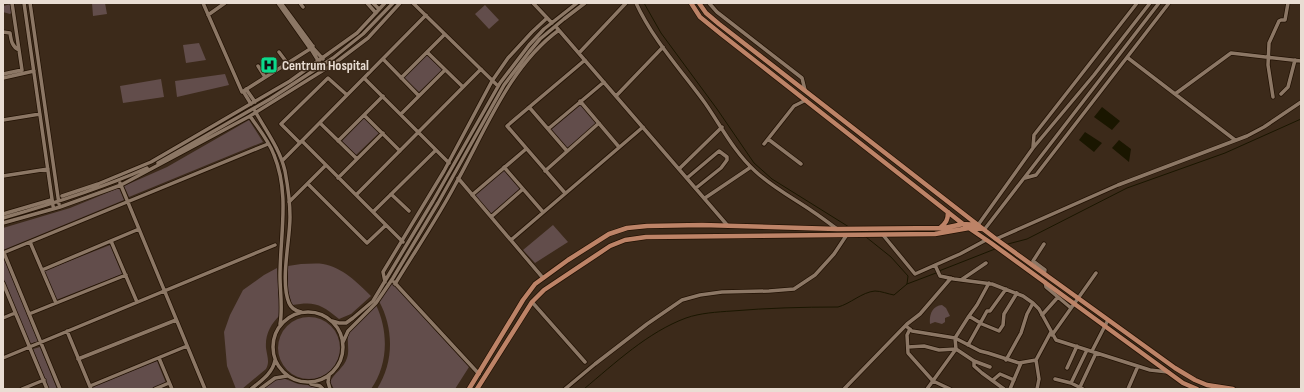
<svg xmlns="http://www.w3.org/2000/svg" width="1304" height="392" viewBox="0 0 1304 392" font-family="'Sofia Sans Condensed',sans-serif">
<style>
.green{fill:#624d4b}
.water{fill:#1a1600}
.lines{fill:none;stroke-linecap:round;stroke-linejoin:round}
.stream{stroke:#1a1600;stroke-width:1}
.minor-casing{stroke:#221204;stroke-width:5}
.major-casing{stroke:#221204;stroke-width:6}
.minor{stroke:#8c7765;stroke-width:3.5}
.major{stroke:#bd8367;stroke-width:4.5}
.labels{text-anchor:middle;stroke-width:3;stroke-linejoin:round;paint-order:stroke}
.poi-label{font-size:14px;font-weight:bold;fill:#e9ddd3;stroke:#3c2a1a;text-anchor:start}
</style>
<rect width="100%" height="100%" fill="#3c2a1a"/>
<path class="green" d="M92,3h13l2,11 -14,2z
M11,4v9l-1,1 -7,-2v-6z
M485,5l14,15 -10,9 -14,-15z
M199,43l7,17 -20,3 -3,-18z
M427,55l15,15 -23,22 -15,-14z
M225,74l4,11 -52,12 -2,-16z
M161,79l3,18 -41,6 -3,-17z
M580,105l16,19 -29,24 -16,-19z
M364,118l15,15 -23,22 -14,-14z
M249,120l14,22 -134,55 -5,-11 43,-19z
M504,170l16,19 -29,25 -16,-19z
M119,188l5,12 -121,50v-22l67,-20z
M553,225l15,17 -33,21 -12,-13z
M110,245l12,29 -66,26 -12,-29z
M3,256l35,85 -8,3 -27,-67z
M301,264c7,0 15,-1 22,0 19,3 35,19 48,32l-20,18 -12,5c-18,-15 -24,-18 -47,-14l-4,-14v-25z
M277,268l3,47c-9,9 -15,19 -14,33 1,8 4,14 0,21l-24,20h-6l-9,-23 -3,-34 6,-17 13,-25 21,-15z
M392,283l77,84 -14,22h-78c17,-27 17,-60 2,-88z
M376,305c13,27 12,60 -5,84h-37l-4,-7c4,-9 14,-14 17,-24 3,-9 -1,-18 2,-26z
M942,305l4,3 4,8 -5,2v4l-3,2 -7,-2 -5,2c-1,-9 2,-18 12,-19z
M278 348a31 31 0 1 1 62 0a31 31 0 1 1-62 0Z
M40,347l17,42h-8l-16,-40z
M157,361l9,22 -15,6h-58l-1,-2z
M283,378l15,6 19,2 3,3h-57l10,-8z"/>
<path class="water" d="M1102,107l18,14 -8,9 -18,-13z
M1085,132l17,11 -8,9 -15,-12z
M1119,140l12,9 -2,13 -17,-14z"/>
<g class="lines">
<path class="stream" d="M644,3l17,30 56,76 37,54 18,16 77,48
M1008,244l19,-5 100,-51 98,-35 76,-34
M939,271l56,-22
M907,284l29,-11
M584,389c31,-26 64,-57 102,-71 14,-5 31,-6 46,-7 35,-3 71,-4 106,-4 12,-3 24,-15 37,-16 6,0 13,3 19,4l13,-11 1,-8 -17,-19 -25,-20"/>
<g class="minor-casing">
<path id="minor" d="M24,3l29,203
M30,3l29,201
M203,3l39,89 68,-43h2l1,-3h-3v3
M278,3l31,44
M281,3l31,42
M300,3l3,4
M367,3l9,10
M373,3l6,6
M413,3l85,83
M533,3l19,20
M636,3c17,37 45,67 69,100 16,23 29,49 50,68 17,16 38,27 57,40 9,6 17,12 25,18
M709,3l8,9 85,66 3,12
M208,15l17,-12
M557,28l171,198
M3,32l7,1c1,7 2,14 9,17
M313,48l10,11
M311,49l8,13
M279,52l9,12
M427,52l36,35
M579,53l47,-50
M1128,58l107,82
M383,59l36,37
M258,66l7,11
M3,74l19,-4 -10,-67
M3,78l31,-7
M364,78l85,85
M401,78l44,-44
M246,89l9,13
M243,91l8,13
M1175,94l56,-41 70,8
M1281,94l7,-7 7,-27
M616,96l47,-49
M1273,97l-5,-32 1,-22 10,-22 2,-1h4l3,-17
M580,101l39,46
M529,107l38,44
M255,111c11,20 25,38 30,60 3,16 5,31 5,46 0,24 -10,64 -1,86 2,5 7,8 12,9
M401,114l44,-44
M364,115l36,36
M250,116c8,12 19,25 24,39 16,39 6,80 6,121 0,16 3,32 0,48
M3,120l37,-6
M320,123l37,36
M548,129l56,-47
M768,139l33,25
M302,141l101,101
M338,141l45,-45
M300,143l-19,-19 47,-46 19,17
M764,144l30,-38 12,-6
M1033,147l1,-12 103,-132
M282,161l144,-146
M158,163l112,-64 63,-41 30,-24 30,-31
M504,167l39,45
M679,169l43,-42
M545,171l54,-48
M3,176l45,-7
M338,178l45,-45
M458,178l85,100
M687,178l32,-27 8,6v3l-6,8 -25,20
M1025,178l11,-3 133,-172
M120,183l85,206
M308,184l59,59 19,-18
M565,193l-58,-67 78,-66
M391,194l18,17
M356,195l125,-126
M472,195l54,-46
M62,196l36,-12 53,-22 31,-18 108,-63 67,-48 28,-30
M705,198l46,-31
M289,202l37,-37
M373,212l63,-62
M3,214l48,-14
M491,217l32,-28
M3,218c49,-14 97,-29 144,-50
M3,223l57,-16 61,-22 129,-69 85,-53 33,-25 32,-35
M978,225l55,-77 61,-73 56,-72
M984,230l175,-227
M883,235l32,39 45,-20 26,-14
M996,239l122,-54 129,-49 17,-9 37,-25
M511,240l132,-113
M111,241l26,61
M30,242l26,61
M1044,244l-11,17 12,9 -1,4
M3,253l265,-109
M4,253l56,136
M935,265l5,11 14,3 38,5 31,12 10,7 6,6 17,31 94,30 18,2
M42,270l97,-41
M961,280l25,-17
M385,282l-2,-10 61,-101 48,-90 16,-23 24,-26 15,-14
M394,282l85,92
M1045,282l1,5 25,21
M3,283l44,106
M989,283l-12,22 -8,11 13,8 17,7 4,-6 1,-11 13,-21
M395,284c20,-33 42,-65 60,-99 29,-51 54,-119 104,-155
M532,302l53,60
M273 347a35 35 0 1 1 70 0a35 35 0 1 1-70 0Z
M29,314l97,-39
M1042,315l16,-18
M3,318l12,-5
M332,321l7,2h7l7,-5 20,-17 60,-100 67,-118 29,-38 15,-16 33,-26
M906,326l6,5 43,7 25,13 8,2 31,10 17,-3
M910,329l-3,6 1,18 25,28 17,8
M67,331l24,58
M1052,335l44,-62
M343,342l5,-11 28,-28 17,-25 45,-75 66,-118 25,-33 11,-13 24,-20 21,-16
M968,345l19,-34h3l16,-22
M908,347l16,-1 15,4 17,-1 18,12 16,6
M1092,351l16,-31
M3,358l272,-113
M159,358l13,31
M78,359l98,-39
M1006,360l15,-27 6,-19 6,-11
M974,361v5l8,7 22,16
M1067,368l10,-22
M329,376l-1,6 2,7
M1055,379l16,4 12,6
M993,380l7,-6 14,6
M1071,383l16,-33
M311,384l9,2 3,3
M90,386l97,-40
M1080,387l16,-34
M22,389l22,-9
M155,389l14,-6
M251,389c10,-8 22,-16 24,-29
M260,389l15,-11 12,-2
M565,389l30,-25 52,-40 35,-24 18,-5 22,-3 47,-1 25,-2 21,-14 19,-21 12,-18
M844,389l63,-65 13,-10 31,-36
M927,389l29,-40 -1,-11 14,-22
M1010,389l11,-26
M1037,389l2,-10 -3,-19 15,-28
M1128,389l10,-23"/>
</g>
<g class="major-casing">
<path id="major" d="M691,3l9,14 21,17 242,190 28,19 192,140 14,6
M699,3l7,10 13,11 277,215 179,129 20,12 12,5 26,4
M940,228c6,-5 8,-8 8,-16
M469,389l54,-89 12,-16 33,-24 41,-26 18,-6 20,-2 55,-1 135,4 107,-1 19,-4 15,1
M477,389l55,-87 12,-12 66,-44 15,-6 21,-3 289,-3 34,-6 14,1"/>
</g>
<use href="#minor" class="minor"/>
<use href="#major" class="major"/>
</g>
<defs>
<g id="hospital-square" transform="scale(0.9)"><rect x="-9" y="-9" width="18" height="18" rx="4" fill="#0bd98b" stroke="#3c2a1a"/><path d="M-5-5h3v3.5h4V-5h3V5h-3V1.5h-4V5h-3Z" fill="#111"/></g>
</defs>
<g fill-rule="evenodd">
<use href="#hospital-square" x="269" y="65"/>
</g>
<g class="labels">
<g class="poi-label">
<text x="282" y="70">Centrum Hospital</text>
</g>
</g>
<rect width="1304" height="392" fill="none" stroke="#e9ddd3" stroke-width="8"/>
</svg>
